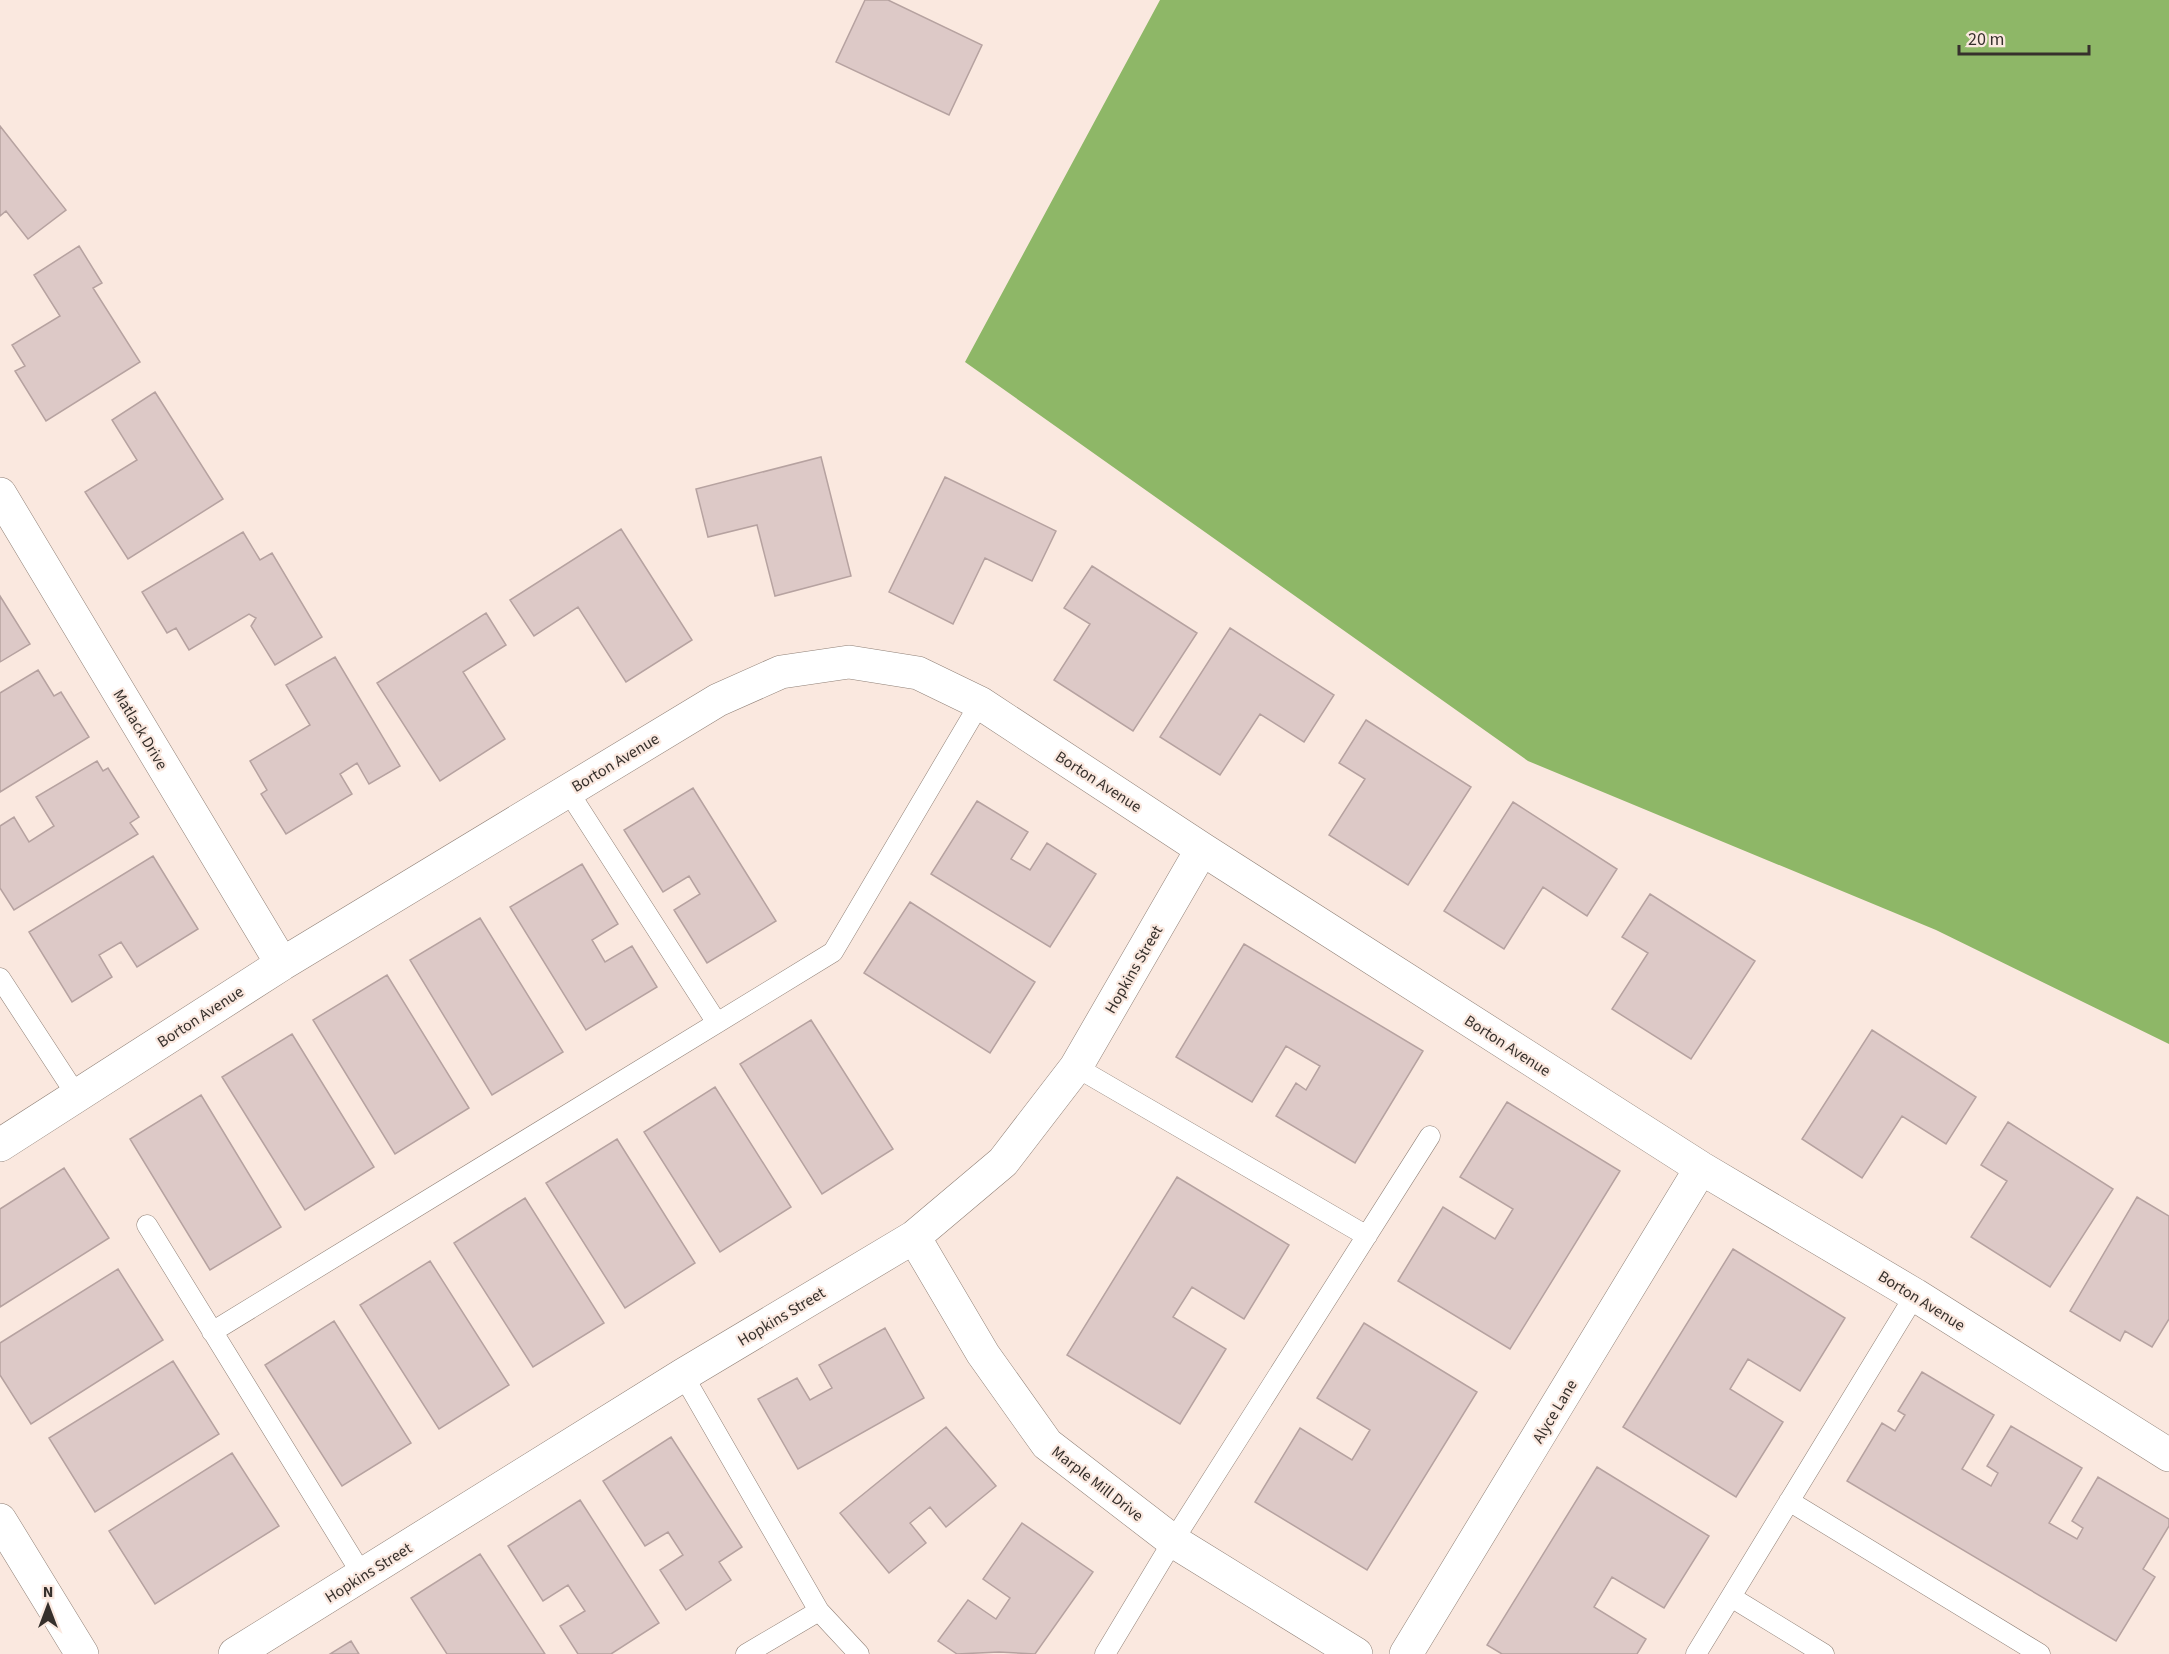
<svg xmlns="http://www.w3.org/2000/svg" width="2169" height="1654" viewBox="0 0 2169 1654" font-family="'Source Sans 3',sans-serif">
<style>
.forest{fill:#8eb767}
.building{fill:#ddc9c7;stroke:#b6a2a0;stroke-width:1.5}
.lines{fill:none;stroke-linecap:round;stroke-linejoin:round}
.service-casing{stroke:#908077;stroke-width:21}
.minor-casing{stroke:#908077;stroke-width:34}
.service{stroke:#fff;stroke-width:20}
.minor{stroke:#fff;stroke-width:33}
.labels{text-anchor:middle;stroke-width:4.5;stroke-linejoin:round;paint-order:stroke}
.street-label{font-size:16px;fill:#36302c;stroke:#fae8df}
</style>
<rect width="100%" height="100%" fill="#fae8df"/>
<path class="forest" d="M1160,0h1009v1044l-233,-114 -408,-169 -563,-399z"/>
<path class="building" d="M865,0h23l94,45 -33,70 -113,-53z
M0,126l66,84 -38,29 -22,-28 -6,5z
M79,246l23,37 -9,5 47,74 -94,59 -31,-50 10,-5 -13,-21 48,-29 -26,-41z
M155,392l68,107 -95,60 -43,-67 52,-32 -25,-40z
M821,457l30,119 -76,20 -18,-71 -49,12 -12,-48z
M945,477l111,54 -24,50 -47,-23 -32,66 -64,-32z
M621,529l71,111 -66,42 -48,-75 -44,29 -24,-36z
M243,532l17,28 12,-7 50,84 -47,28 -24,-39 5,-8 -7,-4 -60,36 -13,-22 -9,5 -25,-41z
M1092,566l105,67 -64,98 -79,-51 36,-56 -26,-16z
M0,596l30,48 -30,18z
M486,613l20,32 -43,27 42,67 -65,42 -63,-98z
M1230,628l104,67 -30,47 -44,-28 -40,61 -60,-38z
M335,657l65,109 -31,18 -12,-21 -17,11 12,20 -66,40 -25,-40 6,-4 -17,-29 60,-36 -24,-40z
M38,670l16,26 7,-4 28,45 -89,55v-99z
M1366,720l105,67 -63,98 -79,-50 36,-56 -26,-16z
M97,761l6,10 5,-3 31,49 -9,6 8,11 -124,76 -14,-22v-62l14,-9 15,25 25,-16 -18,-29z
M693,788l83,133 -69,42 -33,-53 26,-16 -11,-18 -26,16 -39,-62z
M977,801l51,31 -17,27 19,11 17,-27 49,31 -46,73 -119,-73z
M1513,802l104,67 -30,47 -44,-29 -39,62 -60,-38z
M153,856l45,73 -61,38 -16,-25 -22,13 13,22 -40,25 -43,-70z
M582,864l36,60 -26,16 13,22 27,-16 25,41 -71,43 -76,-123z
M1650,894l105,67 -64,98 -79,-50 36,-56 -26,-16z
M910,902l125,80 -45,71 -126,-80z
M480,918l83,134 -71,43 -82,-135z
M1244,944l179,107 -68,112 -79,-47 20,-33 10,7 14,-24 -34,-20 -34,56 -76,-45z
M387,975l82,133 -74,46 -82,-134z
M811,1020l82,129 -71,45 -82,-130z
M1872,1030l104,67 -30,47 -44,-28 -40,62 -60,-39z
M292,1034l82,133 -69,43 -83,-133z
M715,1087l76,120 -71,45 -76,-120z
M201,1095l80,132 -71,43 -80,-131z
M1507,1102l113,69 -110,178 -112,-68 45,-74 52,32 18,-30 -53,-32z
M2008,1122l105,67 -63,98 -79,-50 36,-56 -26,-16z
M617,1139l78,124 -70,45 -79,-125z
M64,1168l45,70 -109,69v-98z
M1177,1177l112,68 -45,74 -52,-32 -19,30 53,32 -46,75 -113,-69z
M2137,1197l32,19v103l-17,28 -27,-16 -5,10 -50,-30z
M525,1198l79,125 -71,44 -79,-124z
M1733,1249l112,69 -45,73 -52,-32 -18,30 53,33 -47,75 -113,-70z
M430,1261l79,124 -70,44 -79,-124z
M118,1269l45,71 -132,84 -31,-49v-32z
M334,1321l77,122 -69,43 -77,-121z
M1364,1323l113,69 -110,178 -112,-68 45,-74 52,32 18,-30 -53,-32z
M885,1328l39,70 -126,71 -40,-70 39,-21 13,22 22,-12 -13,-23z
M173,1361l46,73 -124,78 -46,-74z
M1922,1372l72,43 -32,54 29,17 7,-13 -11,-7 24,-40 71,42 -33,55 28,16 6,-11 -11,-7 26,-44 71,42v7l-26,43 12,8 -39,64 -269,-160 35,-58 13,8 10,-16 -7,-4z
M946,1427l50,59 -50,41 -16,-20 -20,16 16,20 -37,30 -49,-60z
M671,1437l71,110 -23,15 12,18 -45,30 -26,-40 23,-15 -15,-23 -23,14 -42,-65z
M232,1453l47,73 -124,78 -46,-73z
M1597,1467l112,69 -45,72 -52,-31 -18,30 52,32 -9,15h-135l-15,-9z
M580,1500l79,123 -48,31h-33l-18,-28 25,-15 -17,-26 -25,16 -35,-55z
M1022,1523l71,49 -58,82 -36,-2 -42,2 -19,-13 30,-41 28,19 14,-21 -27,-19z
M480,1554l65,100h-98l-36,-56z
M351,1641l8,13h-29z"/>
<g class="lines">
<g class="service-casing">
<path id="service" d="M568,791l149,232
M0,978l77,118
M1076,1067l291,169
M147,1225l216,351
M212,1332l621,-380 147,-249
M683,1375l136,236 40,43
M1789,1501l251,153
M1731,1597l93,57
M746,1654l73,-43
M1105,1654l68,-113 257,-405
M1696,1654l219,-359"/>
</g>
<g class="minor-casing">
<path id="minor" d="M0,494l282,470
M0,1145l282,-181 436,-264 63,-28 68,-10 69,11 62,30 222,146 499,319 214,127 254,160
M914,1237l69,117 64,90 126,97 183,113
M0,1520l82,134
M235,1654l448,-279 231,-138 89,-75 73,-95 126,-218
M1406,1654l295,-486"/>
</g>
<use href="#service" class="service"/>
<use href="#minor" class="minor"/>
</g>
<g class="labels">
<g class="street-label">
<text transform="translate(141 729) rotate(59)" y="6">Matlack Drive</text>
<text transform="translate(615 762) rotate(-31)" y="6">Borton Avenue</text>
<text transform="translate(1099 781) rotate(33)" y="6">Borton Avenue</text>
<text transform="translate(1133 969) rotate(-60)" y="6">Hopkins Street</text>
<text transform="translate(200 1016) rotate(-33)" y="6">Borton Avenue</text>
<text transform="translate(1508 1045) rotate(33)" y="6">Borton Avenue</text>
<text transform="translate(1922 1300) rotate(32)" y="6">Borton Avenue</text>
<text transform="translate(781 1316) rotate(-31)" y="6">Hopkins Street</text>
<text transform="translate(1554 1411) rotate(-59)" y="6">Alyce Lane</text>
<text transform="translate(1098 1483) rotate(38)" y="6">Marple Mill Drive</text>
<text transform="translate(368 1572) rotate(-32)" y="6">Hopkins Street</text>
</g>
</g>
<g transform="translate(48 1606)" stroke="#fae8df" stroke-width="4.5" paint-order="stroke">
<path d="M0-4.5L10 22L0 15L-10 22Z" fill="#36302c"/>
<text y="-9" font-size="16" font-weight="bold" text-anchor="middle" fill="#36302c">N</text>
</g>
<path d="M1959 45v9h130v-9" fill="none" stroke="#36302c" stroke-width="3"/>
<text x="1968" y="45" font-size="18" fill="#36302c" stroke="#fae8df" stroke-width="4.5" paint-order="stroke">20 m</text>
</svg>
